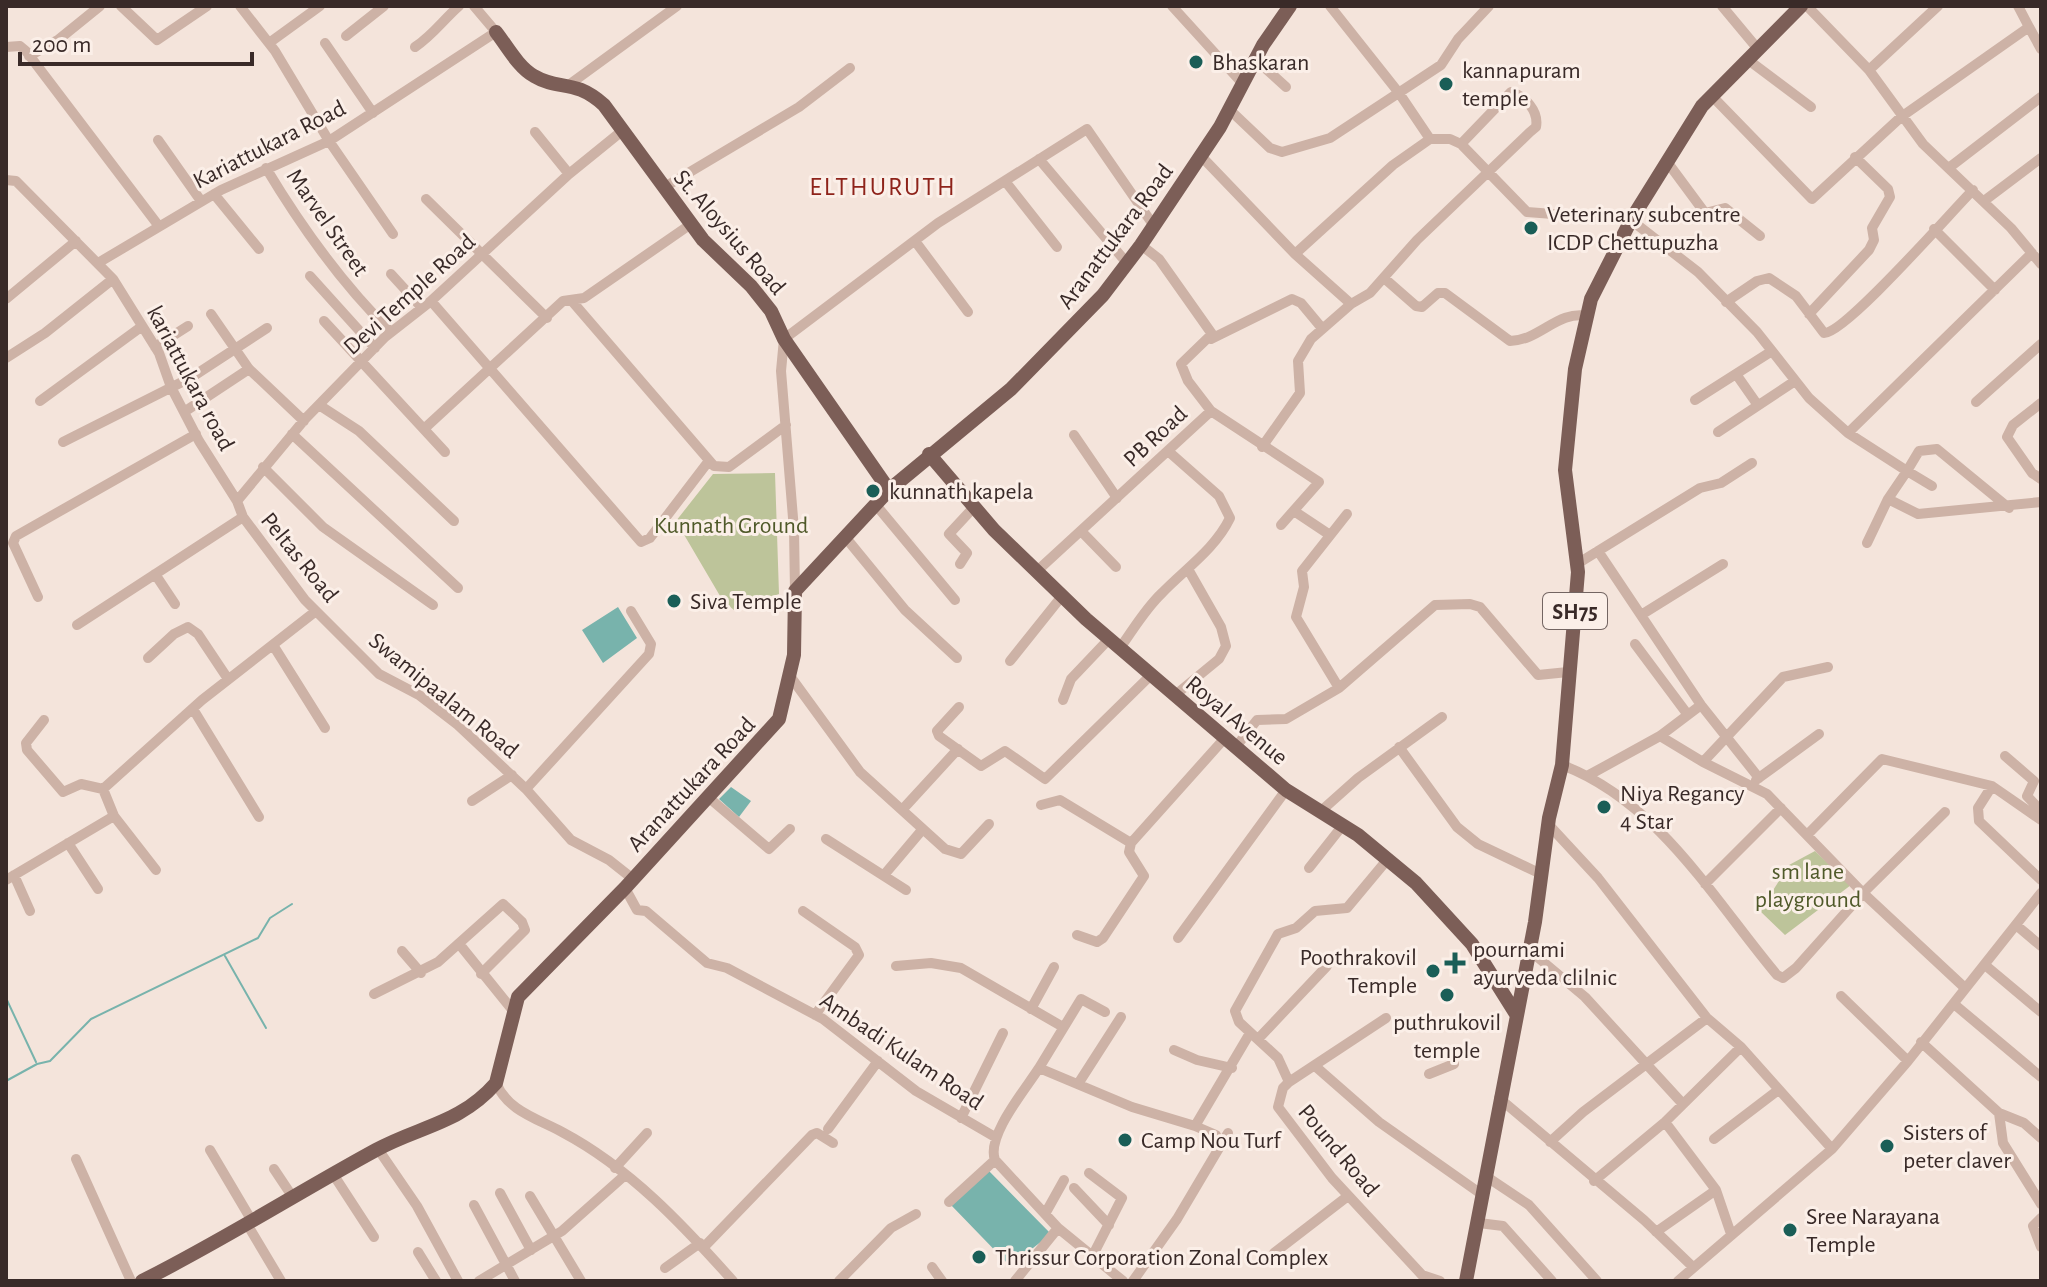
<svg xmlns="http://www.w3.org/2000/svg" width="2047" height="1287" viewBox="0 0 2047 1287" font-family="'Alegreya Sans',sans-serif">
<style>
.green{fill:#bdc49a}
.water{fill:#78b3ac}
.lines{fill:none;stroke-linecap:round;stroke-linejoin:round}
.stream{stroke:#78b3ac;stroke-width:2}
.minor{stroke:#cdb2a6;stroke-width:10}
.major{stroke:#7c5e57;stroke-width:14}
.poi-dot{fill:#1a5e57;stroke:#fbefe8;stroke-width:3}
.labels{text-anchor:middle;stroke-width:6;stroke-linejoin:round;paint-order:stroke}
.shield{fill:#fbefe8;stroke:#736562;stroke-width:2}
.shield-label{font-size:22px;font-weight:bold;fill:#392a28}
.poi-label{font-size:24px;fill:#392a28;stroke:#fbefe8;text-anchor:start}
.street-label{font-size:24px;fill:#392a28;stroke:#fbefe8}
.park-label{font-size:24px;fill:#4f5929;stroke:#fbefe8}
.neighbourhood-label{font-size:26px;letter-spacing:2px;fill:#8e231a;stroke:#fbefe8}
</style>
<rect width="100%" height="100%" fill="#f4e4db"/>
<path class="green" d="M775,473l4,121 -45,16 -11,-9 -47,-80 37,-47z
M1815,851l36,34 -66,50 -25,-24 29,-46z"/>
<path class="water" d="M618,607l19,31 -34,25 -21,-33z
M731,787l20,14 -12,16 -20,-18z
M989,1171l62,63 -41,32 -59,-61z"/>
<g class="lines">
<path class="stream" d="M225,956l41,72
M6,998l30,64
M6,1081l31,-17 13,-3 41,-42 167,-81 12,-20 22,-14"/>
<path class="minor" d="M121,6l36,34 50,-34
M240,6l35,45 54,90 64,93
M1172,6l70,77
M1330,6l69,87 31,46h20l11,5 66,68 104,8 67,52 59,60 52,66 39,35 59,38 12,-20 18,-2 72,59
M1722,6l35,42
M1807,6l62,64 54,74 88,84 30,36
M2029,27l12,22
M346,36l38,-30
M269,43l51,-37
M325,43l48,70
M6,47l14,-1 6,5 132,174
M415,47c18,-12 28,-27 44,-41
M29,56l29,-16 42,-34
M1255,59l31,28
M1747,59l64,48
M1869,70l69,-64
M570,84l107,-78
M1711,95l101,104 89,-82 128,-90 -11,-21
M1230,110l40,38 12,4 48,-14 111,-73 17,-26 31,-33
M535,132l34,42
M158,140l43,61
M1201,156l94,98
M1039,159l87,103
M1668,163l37,50 20,-5 35,28
M1950,167l91,-70
M266,168c36,60 75,115 125,164
M6,180l10,1 97,98 46,74 12,34 28,54 38,60 6,16 62,83 74,74 40,21 39,30 68,64 45,51 38,20 24,19
M1005,181l52,66
M663,188l136,-81 51,-39
M214,194l45,55
M426,199l121,119
M1984,201l57,-43
M1934,229l61,61
M915,241l53,71
M98,263l123,-73 108,-49 167,-109 -22,-26
M391,274l31,34
M310,276l65,72
M1384,278l32,28 6,1 16,-14h7l65,48c31,-1 47,-31 78,-25
M6,299l70,-58
M571,300l143,166 15,1 57,-42
M431,301l210,241 9,-4 58,-76
M1726,302l31,-21 12,-3 27,18 28,37c21,1 127,-121 149,-143
M1351,304l19,-11 47,-53 113,-108 6,-5c3,-16 -11,-31 -25,-35l-50,52
M211,314l38,55 55,52
M1809,314l60,-64 5,-10 -2,-12 18,-31 -2,-8 -33,-32
M324,321l121,131
M1211,339l81,-40 9,4 20,24
M155,347l33,-21
M6,358l39,-25 68,-54
M1736,374l21,30
M1695,400l77,-49
M40,401l101,-74
M1976,402l65,-58
M2041,403l-28,22 -6,12 25,36 9,6
M319,405l40,26 95,90
M1211,411l108,71 -38,43
M184,412l65,-43
M425,428l138,-127 21,-3 107,-74
M1718,432l77,-51
M1848,433l184,-180
M292,434l166,154
M1074,435l43,63
M63,442l129,-65 75,-49
M1262,447l38,-54 -2,-32 13,-22 40,-35 -56,-50 98,-89 37,-26
M263,467l60,60 110,78
M1888,499l30,15 123,-12
M237,501l68,-82 80,-82 46,-36 138,-127 53,-43
M876,505l79,95
M1294,511l36,24
M1081,531l35,36
M846,538l59,72 52,48
M1867,543l21,-44 19,-28 25,15
M1598,551l103,154 58,73
M960,564l7,-11 -18,-19 25,-27
M1577,564l123,-76 21,-5 31,-20
M1037,571l174,-160 -23,-30 -7,-17 31,-30 -53,-75 -18,-14
M155,574l20,30
M795,591l-1,-61 -13,-159 3,-32 154,-116 149,-94 67,97
M38,597l-25,-54 3,-7 180,-102
M1641,615l82,-51
M77,625l166,-108
M1635,644l53,71
M273,645l52,83
M1120,648c13,-18 25,-39 42,-55 23,-24 53,-44 68,-75l-11,-22 -51,-45
M148,658l26,-24 14,-7 10,7 30,45
M1010,661l52,-65
M790,676l70,96 85,77 16,5 28,-30
M1339,688l-43,-71 8,-30 -2,-16 45,-57
M1174,696l45,-37 7,-13 -5,-19 -33,-58
M1063,700l8,-21 38,-40
M959,707l-22,24 2,5 42,30 24,-15 40,28 106,-104
M193,709l66,108
M44,720l-18,23 1,7 36,42 18,-8 22,5
M1660,736l43,26 80,-85 45,-10
M1399,747l58,80 21,17 63,30
M1235,748l22,-28 29,-1 53,-31 96,-83 35,-1 10,3 58,68 30,-3
M2005,756l29,25 -7,15 14,15
M1703,762l64,32 96,99 102,95
M1562,765c96,36 152,135 215,210l6,3 13,-10 67,-75 82,-81
M1589,775l71,-39 41,-31
M1756,780l63,-46
M1992,786l-14,22 1,13 62,59
M526,789l123,-135 2,-10 -20,-33
M708,797l61,52 21,-20
M472,801l40,-26
M1041,805l19,-5 71,43
M902,810l56,-61
M1321,811l37,-33 84,-61
M114,816l42,54
M1548,824l50,54 109,140 34,29 91,102
M1809,833l73,-74 110,27 49,34
M826,839l80,51
M68,843l30,46
M1309,868l34,-43
M14,875l16,36
M884,875l38,-45
M6,880l108,-64 -11,-27 99,-89 114,-89
M1705,884l76,-76
M625,888l12,22 9,1 61,52 20,5 96,51 93,72 79,46
M803,911l52,36 4,8 -44,60
M2016,925l25,21
M1077,935l20,7 6,-4 41,-62 -15,-24 2,-9 93,-104
M1178,938l108,-148
M460,945l54,67
M1529,950l56,47 97,106
M402,951l19,22
M1985,965l56,47
M896,966l35,-3 30,5 102,59
M374,994l64,-32 65,-58 19,18 3,8 -44,44
M1841,996l67,65
M1954,1004l87,73
M1031,1009l23,-42
M1386,1018l-97,64 -6,6 -5,19 54,71 90,97 18,6
M1259,1038l68,-72
M1921,1042l78,71 25,10 17,15
M1174,1050l23,10 35,8
M1315,1066l64,56 105,74
M1039,1068l42,-69 24,13
M1429,1074l25,-10
M1289,1082l-11,-24 -39,-36 -4,-11 43,-77 18,-6 19,-17 32,-3 40,-48
M496,1083c12,28 40,35 66,49 68,36 121,93 171,149
M1078,1084l43,-67
M1499,1098l145,122 49,47
M1999,1113l4,30 38,61
M961,1118l42,-85
M1665,1122l51,68 15,44
M1195,1126l21,9
M828,1129l50,-68
M1714,1139l63,-48
M1550,1142l33,-30 124,-94
M378,1149l39,57 41,75
M210,1150l42,71
M76,1159l55,122
M615,1168l32,-35
M274,1169l18,27
M1089,1173l33,25 -29,57
M333,1174l41,63
M1487,1177l42,28 68,76
M1594,1181l71,-59 76,-75
M1074,1188l35,37
M500,1193l31,57
M530,1196l51,85
M949,1202l46,-42
M474,1205l41,76
M1045,1214l19,-34
M2041,1218l-8,8 8,21
M1479,1223l24,3 49,55
M247,1224l34,57
M1656,1232l60,-42
M703,1248l109,-113 5,-2 16,10
M418,1252l18,29
M1274,1253l74,-57
M932,1267l10,14
M665,1268l35,-25
M479,1281l83,-50 62,-55
M839,1281l52,-53 25,-14
M1015,1281l43,-53
M1123,1281l-65,-53 -63,-68c-9,-24 30,-70 44,-92l93,39 63,19 55,-93
M1133,1281l44,-62 51,-86
M1678,1281l154,-132 76,-88 133,-168"/>
<path class="major" d="M496,32c11,14 22,35 38,44 25,15 40,2 70,29l99,135 48,46 20,25 13,28 105,151
M929,454l65,76 92,89 200,171 72,45 58,48 56,61 44,70
M142,1281c80,-40 155,-88 234,-131 44,-24 84,-26 120,-67l22,-86 107,-109 154,-169 15,-64 1,-64 94,-101 122,-101 92,-94 38,-50 79,-118 43,-82 27,-39
M1466,1281l69,-359 14,-104 13,-53 16,-193 -13,-102 10,-101 16,-70 40,-79 71,-114 99,-100"/>
</g>
<g class="poi-dot">
<circle cx="1196" cy="62" r="8"/>
<circle cx="1446" cy="84" r="8"/>
<circle cx="1531" cy="228" r="8"/>
<circle cx="873" cy="491" r="8"/>
<circle cx="674" cy="601" r="8"/>
<circle cx="1604" cy="807" r="8"/>
<path d="M1451 951h8v8h8v8h-8v8h-8v-8h-8v-8h8z"/>
<circle cx="1433" cy="971" r="8"/>
<circle cx="1447" cy="995" r="8"/>
<circle cx="1125" cy="1140" r="8"/>
<circle cx="1887" cy="1146" r="8"/>
<circle cx="1790" cy="1230" r="8"/>
<circle cx="979" cy="1257" r="8"/>
</g>
<g class="labels">
<rect class="shield" x="1543" y="593" width="64" height="36" rx="6"/>
<g class="shield-label">
<text x="1575" y="619">SH75</text>
</g>
<g class="poi-label">
<text x="1212" y="70">Bhaskaran</text>
<text x="1462" y="78">kannapuram<tspan x="1462" dy="28">temple</tspan></text>
<text x="1547" y="222">Veterinary subcentre<tspan x="1547" dy="28">ICDP Chettupuzha</tspan></text>
<text x="889" y="499">kunnath kapela</text>
<text x="690" y="609">Siva Temple</text>
<text x="1620" y="801">Niya Regancy<tspan x="1620" dy="28">4 Star</tspan></text>
<text x="1473" y="957">pournami<tspan x="1473" dy="28">ayurveda clilnic</tspan></text>
<text x="1417" y="965" text-anchor="end">Poothrakovil<tspan x="1417" dy="28">Temple</tspan></text>
<text x="1447" y="1030" text-anchor="middle">puthrukovil<tspan x="1447" dy="28">temple</tspan></text>
<text x="1903" y="1140">Sisters of<tspan x="1903" dy="28">peter claver</tspan></text>
<text x="1141" y="1148">Camp Nou Turf</text>
<text x="1806" y="1224">Sree Narayana<tspan x="1806" dy="28">Temple</tspan></text>
<text x="995" y="1265">Thrissur Corporation Zonal Complex</text>
</g>
<g class="street-label">
<text transform="translate(269 144) rotate(-27)" y="8">Kariattukara Road</text>
<text transform="translate(328 222) rotate(55)" y="8">Marvel Street</text>
<text transform="translate(730 232) rotate(49)" y="8">St. Aloysius Road</text>
<text transform="translate(1115 236) rotate(-53)" y="8">Aranattukara Road</text>
<text transform="translate(409 294) rotate(-42)" y="8">Devi Temple Road</text>
<text transform="translate(191 378) rotate(62)" y="8">kariattukara road</text>
<text transform="translate(1155 436) rotate(-43)" y="8">PB Road</text>
<text transform="translate(300 557) rotate(51)" y="8">Peltas Road</text>
<text transform="translate(444 695) rotate(39)" y="8">Swamipaalam Road</text>
<text transform="translate(1237 720) rotate(40)" y="8">Royal Avenue</text>
<text transform="translate(691 784) rotate(-47)" y="8">Aranattukara Road</text>
<text transform="translate(902 1051) rotate(34)" y="8">Ambadi Kulam Road</text>
<text transform="translate(1339 1150) rotate(50)" y="8">Pound Road</text>
</g>
<g class="park-label">
<text x="731" y="533">Kunnath Ground</text>
<text x="1808" y="879">sm lane<tspan x="1808" dy="28">playground</tspan></text>
</g>
<g class="neighbourhood-label">
<text x="883" y="195">ELTHURUTH</text>
</g>
</g>
<rect width="2047" height="1287" fill="none" stroke="#392a28" stroke-width="16"/>
<path d="M20 52v12h232v-12" fill="none" stroke="#392a28" stroke-width="4"/>
<text x="32" y="52" font-size="24" fill="#392a28" stroke="#fbefe8" stroke-width="6" paint-order="stroke">200 m</text>
</svg>
